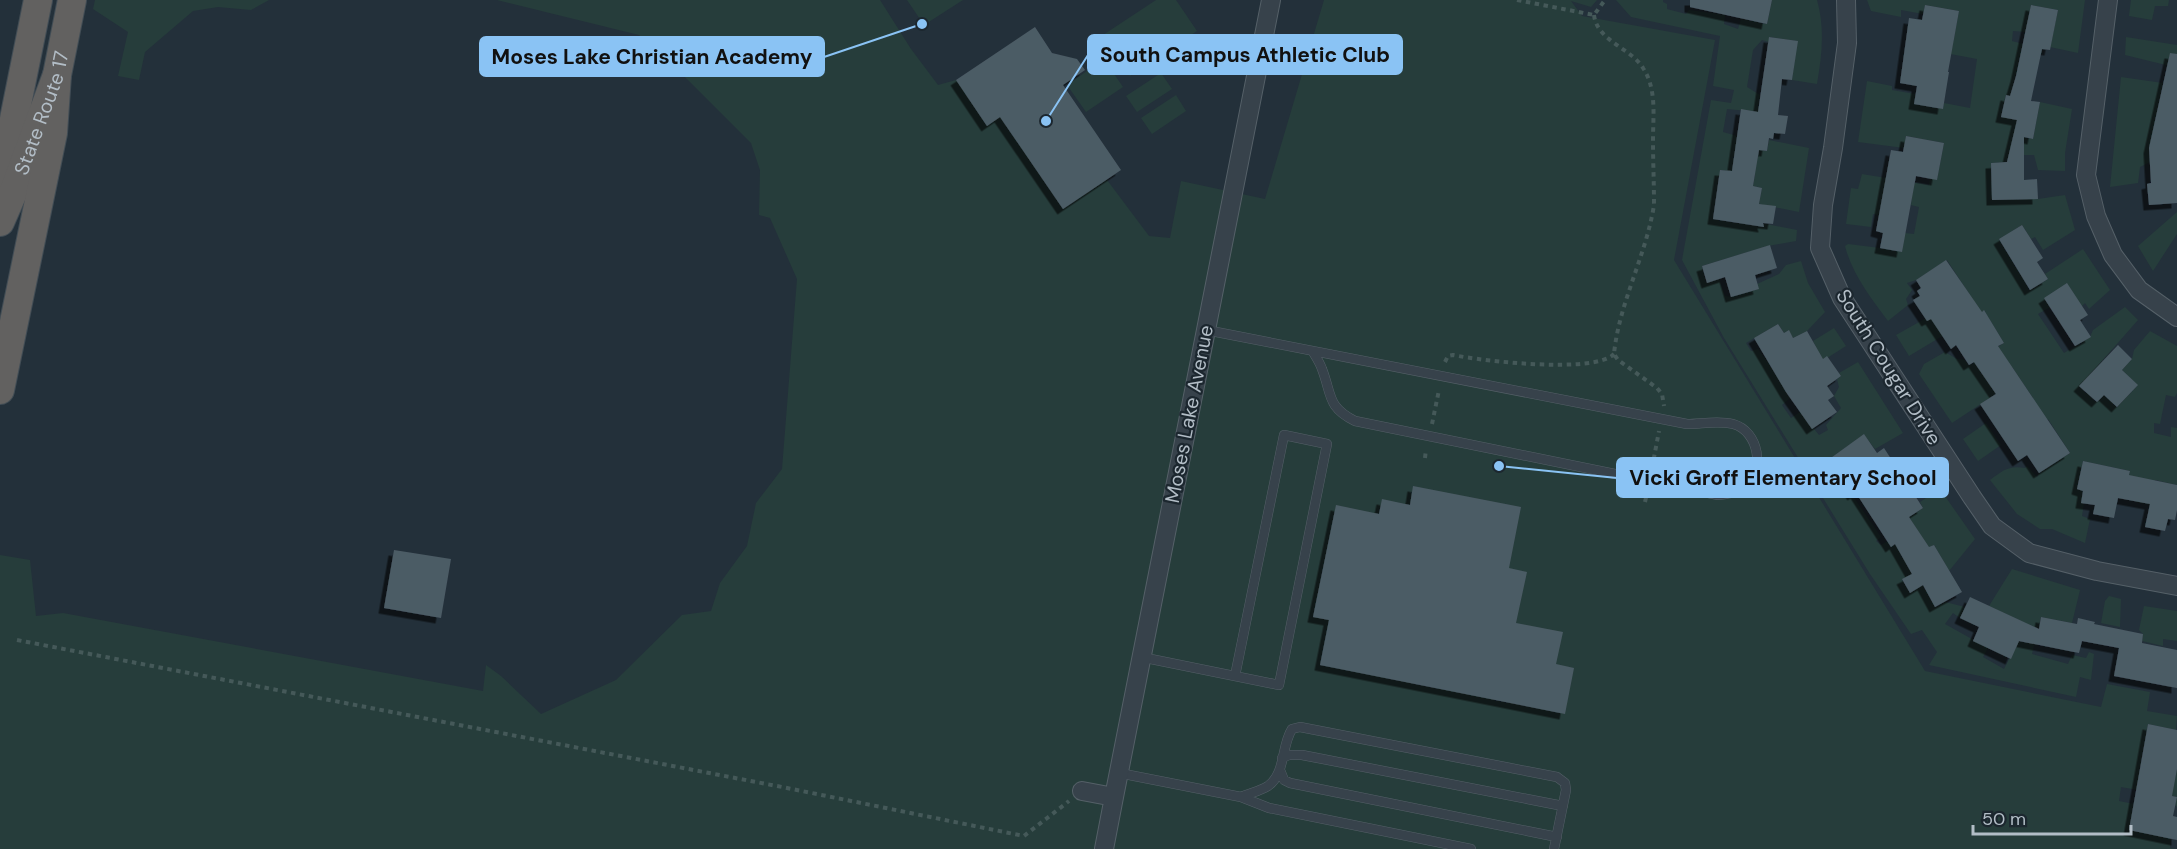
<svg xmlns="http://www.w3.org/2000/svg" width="2177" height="849" viewBox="0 0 2177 849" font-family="'DM Sans',sans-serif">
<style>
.green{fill:#263d3b}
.building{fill:#4c5b65;filter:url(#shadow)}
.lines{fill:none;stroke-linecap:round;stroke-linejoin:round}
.service-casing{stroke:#556068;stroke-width:10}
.minor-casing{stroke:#556068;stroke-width:20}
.trunk-casing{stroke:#424d55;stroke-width:30}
.path{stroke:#455959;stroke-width:4;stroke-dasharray:4.5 4.5;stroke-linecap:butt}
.service{stroke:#37424b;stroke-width:9}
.minor{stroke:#37424b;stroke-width:18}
.trunk{stroke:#626160;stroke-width:28}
.labels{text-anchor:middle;stroke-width:4.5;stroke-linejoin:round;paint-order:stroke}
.street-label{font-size:20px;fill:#b2bdc6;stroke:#1c272f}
.leader{fill:none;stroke:#8ac3f4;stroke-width:2}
.callout-dot{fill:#8ac3f4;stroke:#1c272f;stroke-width:2}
.callout{fill:#8ac3f4;stroke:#8ac3f4;stroke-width:2}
.callout-label{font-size:21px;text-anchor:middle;font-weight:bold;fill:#111}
</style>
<defs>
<filter id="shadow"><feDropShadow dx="-5.5" dy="5.5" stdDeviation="0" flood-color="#0009"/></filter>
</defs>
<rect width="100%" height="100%" fill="#23303a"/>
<path class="green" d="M95,0h174l-18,10 -33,-3 -25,4 -48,41 -6,28 -21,-4 10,-44 -35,-23z
M497,0h383l31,49 27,36 18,-5 44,37 107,63 42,56 21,2 11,-57 84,18 59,-199h273l-6,7 -20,-6 11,15 133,24 -41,220 251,411 176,36 6,-23 43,8 -3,19 30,5 -1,14 -28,-6 -9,47 36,8 2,-10v38l-2,-2 2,-8 -56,-10 -2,14 15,3 -5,26 42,8 -1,10 6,1h-2176v-294l30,5 6,56 27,-3 420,78 3,-26 15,11 40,38 75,-34 66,-65 29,-4 9,-28 27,-37 9,-43 26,-34 15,-190 -27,-61 -11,-3 1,-45 -9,-27 -63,-63 -49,-45z
M907,0h56l-39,25z
M1156,0h20l21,31 -67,45 -27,-41z
M1616,0h47v2l4,2v5l19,5 3,-4 36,5 -1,9 14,5 3,-10 26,5 5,-24h45c8,28 5,55 0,84l-25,-4 5,-39 -27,-4 -1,5 -7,-2 -9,10 -6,37 13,8 -2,17 -31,-3 -4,23 14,4 -1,11 31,4 2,-11 40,8 -10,64 -40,-8 3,-16 -9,-2 2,-11 -34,-5 -8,49 37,6 1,-4 46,9 -1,11 -28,5 -66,20 4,17 13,-4 6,17 6,1 27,-8 -1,-5 22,-10 7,-9 15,-4 7,22 17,29 -18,19 -14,7 -4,-7 -5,2 -6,-9 -32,19 5,8 7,-2 16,22 42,-24 -3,-6 21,-13 12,18 -63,40 7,12 -8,7 9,13 9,-6 19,23 9,-5 -2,-5 15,-17 -7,-12 5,-9 -2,-8 4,-3 -2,-3 19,-11 45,71 -28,16 -11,-14 -36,25 2,3 -8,5 11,16 8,-5 40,58 -5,4 5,4 7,-4 3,6 26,-17 -8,-13 14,-9 -3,-6 20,-13 35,50 -26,32 -15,-26 -29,16 7,13 -10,6 8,13 13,-8 12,22 10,-5 20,5 -5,11 -7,-5 -8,11 43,24 -5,9 21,12 23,-45 -38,-18 23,-37 68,21 -8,33 -31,-6 -9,37 36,10 4,-9 14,3 3,-6 5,2 -3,26 -11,-3 -4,20 -147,-32 8,-13 -15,-22 -11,4 -41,-60 -146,-236 -42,-78 29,-160 20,3 3,-13 -21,-4 7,-50 -89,-19z
M1867,0h218l-7,53 -28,-6 8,-37 -27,-5 -5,27 -13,-1 -1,10 11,3 -13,52 -4,-1 -5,21 16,4 -4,21 10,2 1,-6 9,2 7,-37 32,7 -7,44v18l-27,-1 -4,-15h-12l-2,7 -29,1 47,36 27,-4 10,35 -32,20 -8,-13 -4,2 -9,-14 -23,15 31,50 18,-11 -3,-5 38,-25 27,41 -21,19 -4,-6 -3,3 -32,1 -12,7 26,39 26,-16 3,-7 32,-23 13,13 -58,66 17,16 7,-7 13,12 20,-21 -15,-16 10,-11 2,-9 16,-19 27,15v47l-2,4 -9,-2 -6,29 -6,-1v10l17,4v-10l6,1v57l-22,-5 -5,25 -26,-6 6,-28 -47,-10 -6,28 6,2 -2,11 3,1 -2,13 8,3 -5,24 -33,-14h-12l-23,-15 -27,-34c12,-9 19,-15 35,-12l2,-2 10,11 2,-4 31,-20 -22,-34 -32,21 17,-42 -21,-31 -23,16 7,11 -44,29 -33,-49 5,-10 21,-12 12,7 8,1 4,5 35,-22 -20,-32 -75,45 -13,-21 73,-41 -22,-34 -31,20 -9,3 5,7 -6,9 2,6 -20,16c-17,-23 -36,-47 -43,-75l3,-2 32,4 25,-15 9,1 5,-27 -8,-2 1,-9 -28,-6 -5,25 -6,-1 -2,13 -25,-3 5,-36 7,1 4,-15 67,11 1,-7 7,1 7,-36 -38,-7 -2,12 -46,-6 9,-61 25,5v4l23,4 -1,10 29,4 1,-5 26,5 7,-49 -32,-6 7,-5 7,-37 -34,-6 -2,9 -22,-4v7l-30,-6z
M2131,0h38l-1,6h-13l-3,14 -23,-4z
M2126,37l51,8v20l-3,2 -49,-12z
M1104,59l19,28 -37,25 -19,-27z
M1161,73l11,16 -35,23 -11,-16z
M2121,77l42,6 -8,37 22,5v19l-28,2 1,16 -10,5 -2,16 -28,4z
M1176,95l10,16 -34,23 -11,-16z
M2177,212v22l-24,37 -15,-25z
M1986,423l15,22 -23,16 -15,-22z
M2109,596l12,3 -1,28 -19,-4 4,-22z
M2144,606l33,5v30l-14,-2v7l-21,-5 1,-7 -4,-4z"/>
<path class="building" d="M1690,0h82l-5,24 -77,-17z
M1925,5l34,6 -11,61h1l-6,37 -29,-5 3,-18 -17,-3 9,-65 13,2z
M2031,5l27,5 -8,40 -8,-1 -11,52 9,1 -7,37 -9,-2v43l13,-1 1,20 -46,1 -1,-37 16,-1 10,-42 -16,-3 5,-22 4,1 6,-20z
M1035,27l17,26 25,6 8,11 -22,15 58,85 -58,39 -63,-92 -13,9 -31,-46z
M1769,37l29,4 -6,39 -10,-1 -4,36 10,1 -3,18 -11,-1 -1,6 -4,-1 -2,13 -8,-1 -6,36 9,2 -3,16 17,2 -3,18 -10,-1 1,4 -51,-8 7,-49 12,1 9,-62 17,3z
M2170,53l7,1v149l-28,2 -2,-21 4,-1 -2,-35z
M1906,136l38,7 -7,37 -21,-4 -14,76 -22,-4 3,-15 -7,-2 15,-81 12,2z
M2022,225l21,33 -6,4 11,17 -18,11 -31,-51z
M1770,245l7,23 -22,7 4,14 -28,8 -6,-20 -18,6 -5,-17z
M1946,260l36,52 2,-2 20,33 -6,3 72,107 -31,20 -12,-18 -9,6 -38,-57 16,-10 -22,-32 -5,3 -13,-20 -5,4 -20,-30 -4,2 -14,-21 7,-4 -3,-5 4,-3 -5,-8z
M2067,283l21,32 -8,5 11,17 -16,9 -31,-48z
M1778,324l6,9 5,-3 4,8 14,-7 16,28 4,-3 14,20 -14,10 7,10 -6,4 9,12 -25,17 -26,-37 -32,-54z
M2118,345l14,14 -10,11 16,15 -21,22 -13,-12 -7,7 -18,-16z
M1864,434l13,19 7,-5 39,60 -14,9 20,30 5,-2 28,47 -27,15 -12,-22 -13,8 -8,-14 10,-5 -17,-30 -4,3 -35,-54 -3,2 -25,-35z
M2083,461l47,10 -1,4 48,10v25l-2,10 -7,-1 -3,12 -20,-4 5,-23 -32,-6 -4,20 -21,-4 2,-9 -14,-2 2,-12 -6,-2z
M1413,486l108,21 -12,61 18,4 -11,51 47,9 -7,32 18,4 -9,46 -245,-49 9,-45 -16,-3 23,-112 43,9 3,-15 28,6z
M394,550l57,9 -10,59 -57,-10z
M1970,597l69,32 2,-12 36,7 1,-6 17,4 -1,2 49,10 -1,9 35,7v38l-63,-12 5,-28 -37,-7 -3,12 -60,-12 -8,18 -38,-18 6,-14 -19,-9z
M2148,724l29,6v39l-5,27 5,1 -4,19 4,1v23l-48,-10z"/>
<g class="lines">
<g class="service-casing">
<path id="service" d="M1206,330l481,94c14,0 31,-4 46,0 26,7 33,47 11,63 -8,6 -17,7 -26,8l-363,-74c-28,-14 -23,-26 -33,-52 -2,-6 -6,-12 -9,-17
M1141,657l138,28 48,-241 -43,-9 -49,241
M1282,758l7,-3h13l261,51
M1280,770l4,10 6,3 267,54
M1119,773l122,24 28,11 202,41
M1241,797c9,-4 19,-6 27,-11 18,-13 13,-40 24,-57l8,-2 257,50 8,6 1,7 -12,59"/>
</g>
<g class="minor-casing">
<path id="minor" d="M1846,0l1,43 -14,105 -10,57 -3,43 22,50 130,199 20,29 37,27 68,18 80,15
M2108,0l-22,175 10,41 17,39 26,35 38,27
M1082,791l32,6 157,-797
M1104,849l10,-52"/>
</g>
<g class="trunk-casing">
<g id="trunk">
<path d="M0,175l8,-26 30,-149"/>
<path id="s1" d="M0,222l15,-34 42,-113 15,-75"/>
<path d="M0,390l53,-257 4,-58"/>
</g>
</g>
<path class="path" d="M1517,0l77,15 11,-15
M1594,15c3,26 37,33 49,53 14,21 10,48 10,72 0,22 1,43 1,65 -8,51 -35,98 -40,149l4,6 39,28 5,6 2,12
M1445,362l3,-6 5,-1c29,6 142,19 161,-1
M1432,424l7,-34
M1425,458l1,-9
M1652,468l7,-37
M1645,502l2,-9
M17,640l765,147 242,49 45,-35"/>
<use href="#service" class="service"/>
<use href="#minor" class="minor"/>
<use href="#trunk" class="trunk"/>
</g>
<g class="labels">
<g class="street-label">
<text dy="7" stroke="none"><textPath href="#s1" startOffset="117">State Route 17</textPath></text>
<text transform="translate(1889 367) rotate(58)" y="7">South Cougar Drive</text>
<text transform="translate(1189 414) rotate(-79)" y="7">Moses Lake Avenue</text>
</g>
</g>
<path class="leader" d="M1046 121L1088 55M922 24L824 57M1499 466L1617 478"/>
<g class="callout-dot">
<circle cx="1046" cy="121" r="6"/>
<circle cx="922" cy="24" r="6"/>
<circle cx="1499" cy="466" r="6"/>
</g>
<g class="callout">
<rect x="1088" y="35" width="314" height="39" rx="6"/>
<rect x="480" y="37" width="344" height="39" rx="6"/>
<rect x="1617" y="458" width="331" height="39" rx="6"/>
</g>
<g class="callout-label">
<text x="1245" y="62">South Campus Athletic Club</text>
<text x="652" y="64">Moses Lake Christian Academy</text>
<text x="1783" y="485">Vicki Groff Elementary School</text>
</g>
<path d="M1973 825v9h158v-9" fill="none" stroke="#b2bdc6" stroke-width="3"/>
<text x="1982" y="825" font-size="18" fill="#b2bdc6" stroke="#1c272f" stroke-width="4.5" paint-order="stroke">50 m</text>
</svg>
